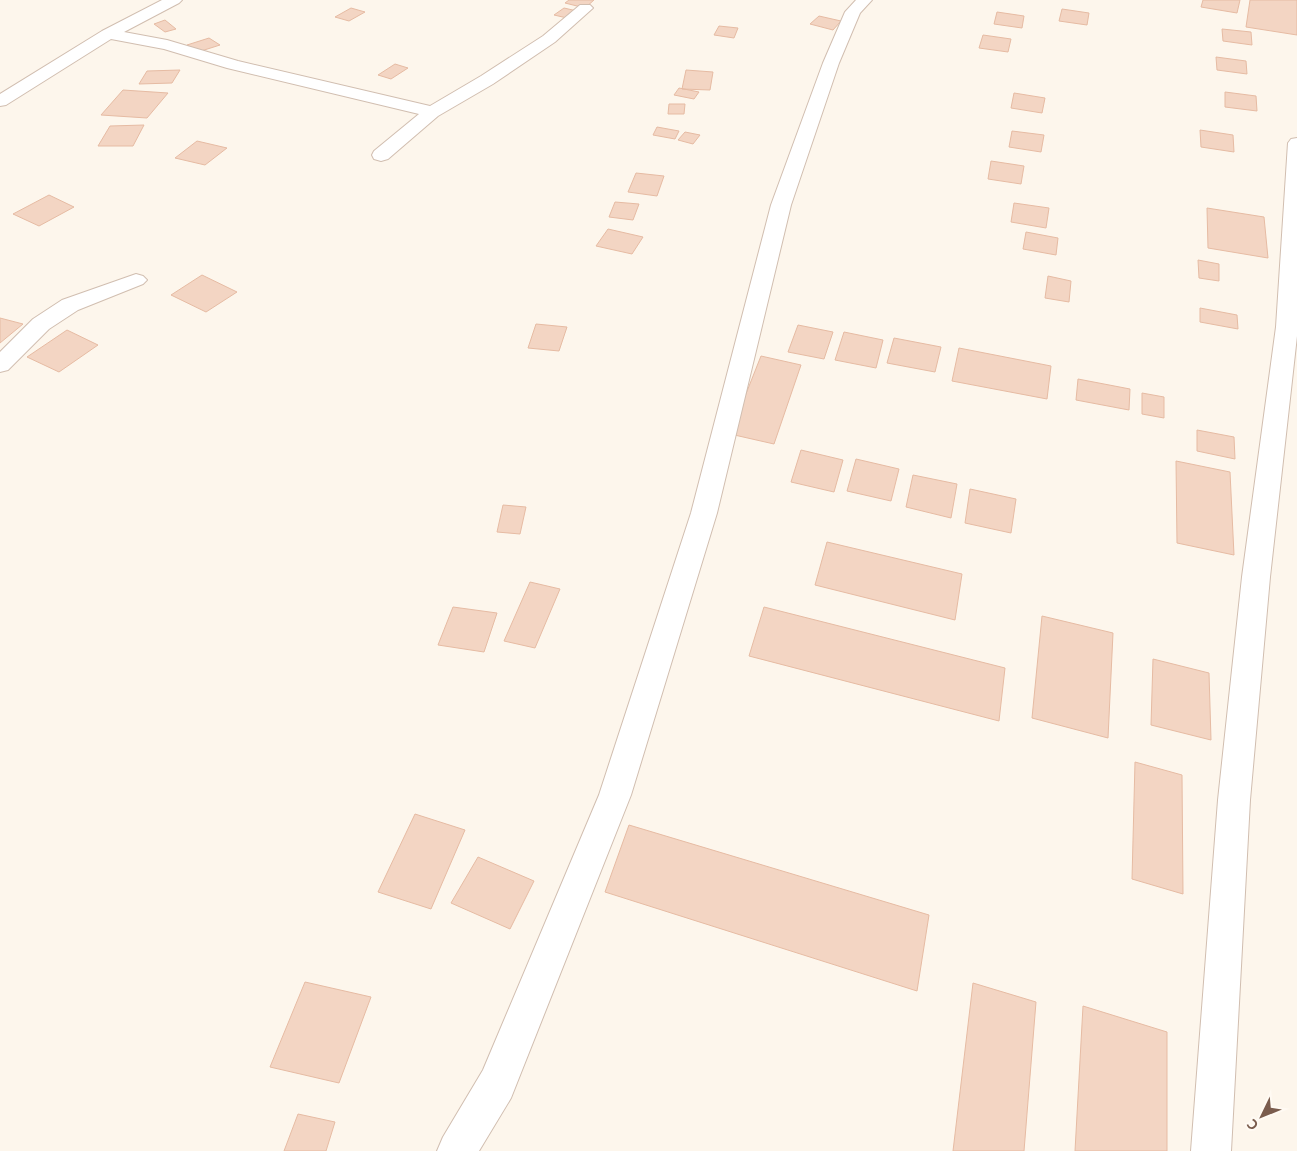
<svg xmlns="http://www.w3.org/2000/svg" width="1297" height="1151" viewBox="0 0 1297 1151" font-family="Ubuntu,sans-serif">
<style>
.building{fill:#f3d5c3;stroke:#e6bba3}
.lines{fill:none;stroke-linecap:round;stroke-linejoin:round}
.minor-casing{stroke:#d1beb0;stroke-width:2}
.minor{fill:#fff;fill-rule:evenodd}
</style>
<rect width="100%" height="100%" fill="#fdf6ec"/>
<path class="building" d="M569,0h25l-9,8 -20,-5z
M1203,0h37l-3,13 -36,-6z
M1250,0h47v35l-51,-8z
M351,8l14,4 -16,9 -14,-4z
M564,8l13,3 -10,7 -13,-3z
M1062,9l27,4 -2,12 -28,-4z
M997,12l27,4 -2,12 -28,-4z
M819,16l22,5 -8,9 -23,-6z
M165,20l11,9 -11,3 -11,-8z
M719,26l19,2 -4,10 -20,-3z
M1222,29l29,3 1,13 -29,-4z
M983,35l28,4 -3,13 -29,-4z
M209,38l11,7 -22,7 -11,-7z
M1216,57l30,4 1,13 -30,-4z
M395,64l13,4 -17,11 -13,-4z
M180,70l-8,13 -33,1 8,-13z
M686,70l27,2 -3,18 -28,-1z
M679,88l20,4 -5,7 -20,-4z
M123,90l45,3 -21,25 -46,-3z
M1225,92l31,4 1,15 -32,-4z
M1014,93l31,5 -3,15 -31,-5z
M669,104h16l-1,10h-16z
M144,125l-11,21h-35l12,-20z
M657,127l22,4 -4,8 -22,-4z
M1200,130l33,5 1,17 -33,-5z
M1012,131l32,4 -3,17 -32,-5z
M685,132l15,3 -7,9 -15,-4z
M197,141l30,7 -22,17 -30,-7z
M991,161l33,5 -3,18 -33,-5z
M636,173l28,3 -7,20 -29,-4z
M49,195l25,12 -35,19 -26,-12z
M615,202l24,2 -6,16 -24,-3z
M1014,203l35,5 -3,20 -35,-6z
M1207,208l57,9 4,41 -60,-10z
M608,229l35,8 -11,17 -36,-8z
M1026,232l32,6 -2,17 -33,-6z
M1198,260l21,4v17l-20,-3z
M202,275l35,17 -31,20 -35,-17z
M1048,276l23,5 -2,21 -24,-4z
M1200,308l37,7 1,14 -38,-7z
M0,318l23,6 -23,19z
M536,324l31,3 -8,24 -31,-3z
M798,325l35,7 -9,27 -36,-7z
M67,330l31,15 -39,27 -32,-15z
M844,332l39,8 -7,28 -41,-8z
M894,338l47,9 -6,25 -48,-9z
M959,348l92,18 -4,33 -95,-18z
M761,356l40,9 -27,79 -44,-10z
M1078,379l52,10 -1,21 -53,-10z
M1142,393l22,4v21l-22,-4z
M1197,430l37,7 1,22 -38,-8z
M801,450l42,10 -9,32 -43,-10z
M856,459l43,10 -8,32 -44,-10z
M1176,461l54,11 4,83 -57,-12z
M913,475l44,9 -6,34 -45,-11z
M970,489l46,10 -5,34 -46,-10z
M503,505l23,2 -6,27 -23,-2z
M827,542l135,32 -7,46 -140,-35z
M530,582l30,7 -25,59 -31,-7z
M453,607l44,6 -13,39 -46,-7z
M764,607l241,61 -6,53 -250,-65z
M1042,616l71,17 -5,105 -76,-20z
M1153,659l56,14 2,67 -60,-15z
M1135,762l47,13 1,119 -51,-15z
M415,814l50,16 -34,79 -53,-17z
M629,825l300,90 -12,76 -312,-99z
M478,857l56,24 -24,48 -59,-26z
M305,982l66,15 -32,86 -69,-16z
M973,983l63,19 -12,149h-71z
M1083,1006l84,26v119h-92z
M298,1114l37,8 -9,29h-42z"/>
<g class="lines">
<g class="minor-casing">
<path id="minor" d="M162,0h20l-3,3 -55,29 43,8 71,21 192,45 51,-30 62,-40 37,-31h10l3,3 -38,34 -62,42 -55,32 -50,43 -7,2 -7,-2 -2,-4 2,-4 45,-37 -192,-46 -63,-19 -53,-10 -105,66 -6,1v-12l102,-63z
M856,0h16l-12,13 -21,50 -48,142 -74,308 -86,282 -120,303 -32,53h-42l6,-14 40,-67 116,-275 92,-282 80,-308 52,-142 22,-51z
M1297,138v198l-27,241 -20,223 -19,351h-40l27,-351 24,-223 34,-250 12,-184 3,-4z
M136,274l7,2 4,4 -4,4 -65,26 -29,19 -41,41 -8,2v-20l33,-33 29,-19z"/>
</g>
<use href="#minor" class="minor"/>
</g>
<g transform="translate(1262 1116) rotate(227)" stroke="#fffaf3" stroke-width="4" paint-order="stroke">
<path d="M0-4L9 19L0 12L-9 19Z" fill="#7a5c4d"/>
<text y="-8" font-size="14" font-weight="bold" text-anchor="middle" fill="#7a5c4d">С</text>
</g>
</svg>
